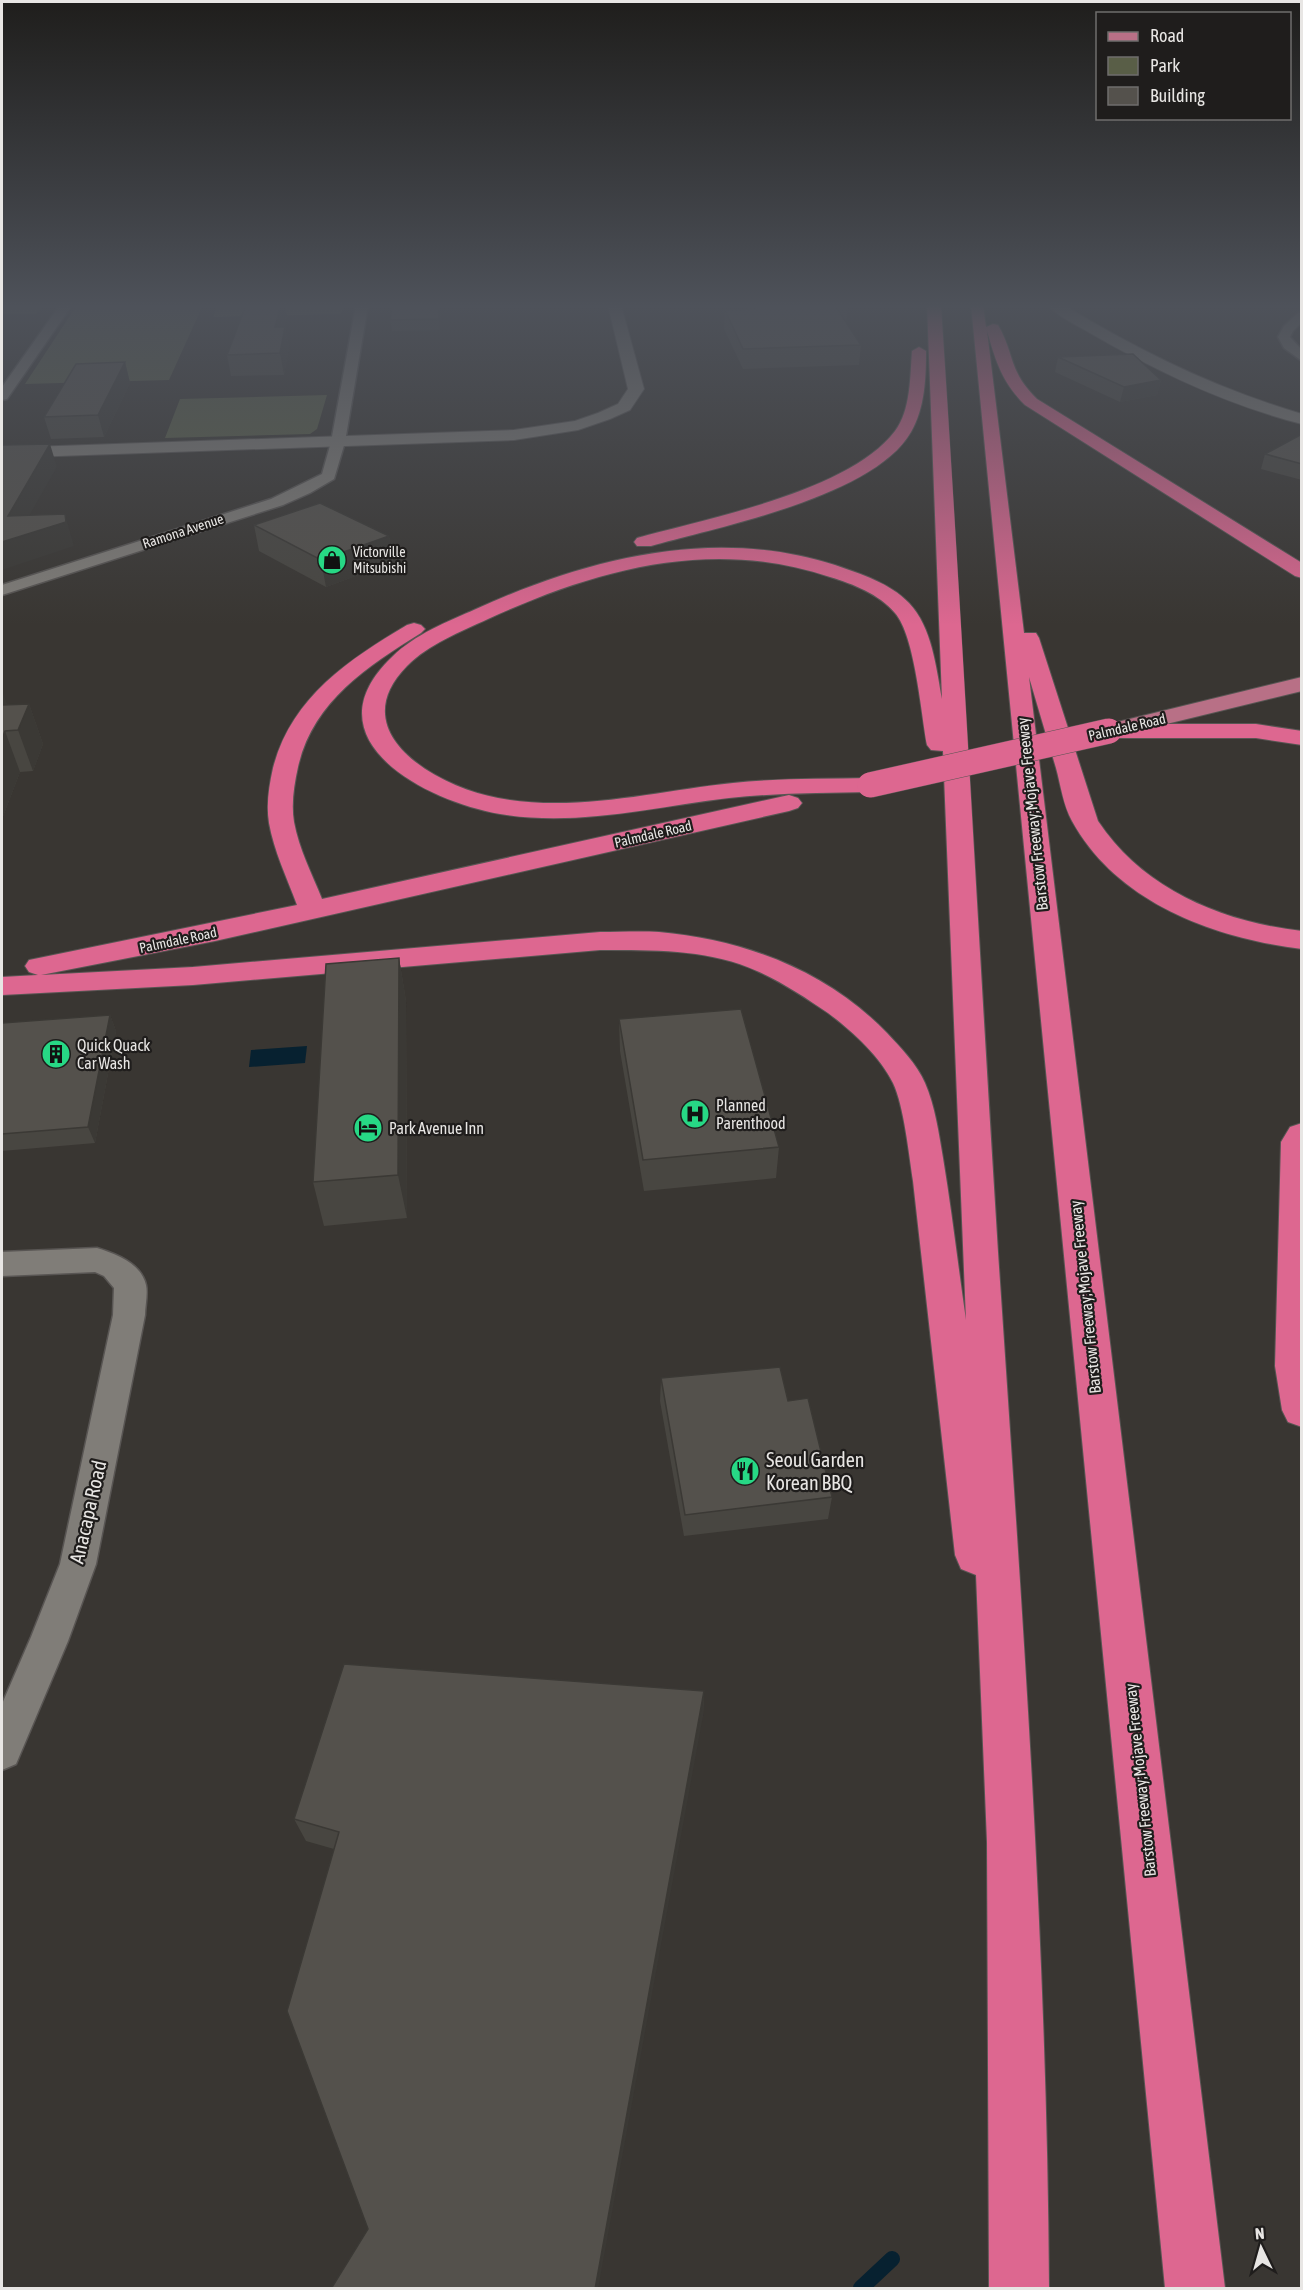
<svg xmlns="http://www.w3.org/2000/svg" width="1303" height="2290" viewBox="0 0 1303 2290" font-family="'Asap Condensed',sans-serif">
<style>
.green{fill:#595e47}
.water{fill:#072130}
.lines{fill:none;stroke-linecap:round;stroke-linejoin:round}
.stream{stroke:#072130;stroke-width:16}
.street-casing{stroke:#585553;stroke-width:3}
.secondary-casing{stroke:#585553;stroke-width:2}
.primary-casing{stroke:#585553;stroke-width:2}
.highway-casing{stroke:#585553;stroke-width:2}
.street{fill:#807d78;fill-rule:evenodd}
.secondary{fill:#807d78;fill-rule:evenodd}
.primary{fill:#b87086;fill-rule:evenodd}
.highway{fill:#dd6790;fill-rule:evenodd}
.highway-bridge-casing{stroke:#585553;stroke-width:26;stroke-linecap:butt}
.highway-bridge{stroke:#dd6790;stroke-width:25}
.wall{fill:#484641}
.shaded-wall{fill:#3b3935}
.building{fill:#54514c;stroke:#3b3935;stroke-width:1.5}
.labels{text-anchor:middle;stroke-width:4.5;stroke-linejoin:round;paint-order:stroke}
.far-street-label{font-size:14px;fill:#e8e6e4;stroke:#1f1d1c}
.far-poi-label{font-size:14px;fill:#e8e6e4;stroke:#1f1d1c;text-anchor:start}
.street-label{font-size:16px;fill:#e8e6e4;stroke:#1f1d1c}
.poi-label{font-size:16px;fill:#e8e6e4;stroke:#1f1d1c;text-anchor:start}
.near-poi-label{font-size:20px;fill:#e8e6e4;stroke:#1f1d1c;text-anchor:start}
.near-street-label{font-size:20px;fill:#e8e6e4;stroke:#1f1d1c}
</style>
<rect width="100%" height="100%" fill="#393632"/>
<path class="green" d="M2,305h41l-7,9h-34z
M77,305h126l-34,75 -144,4z
M218,305h125l-2,9 -128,3z
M327,395l-10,34 -7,5 -145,4 15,-39z"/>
<path class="water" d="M307,1046l-2,17 -56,4 2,-17z"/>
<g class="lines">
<path class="stream" d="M861,2288l31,-29"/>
<g class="street-casing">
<path id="street" d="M60,305h12l-65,94 -5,1v-13z
M356,305h12l-23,137 -11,37 -24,14 -27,12 -281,90v-10l269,-86 51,-25 9,-32z
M1298,313h4v9l-9,9 -3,6 12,13v11l-18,-13 -6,-11 6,-11z
M97,1248c19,6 44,15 49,37 2,9 -1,21 -1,30l-49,249 -28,77 -52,123 -14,6v-66l29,-67 29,-73 53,-249 1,-27 -10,-12 -9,-4 -93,4v-24z"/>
</g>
<g class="secondary-casing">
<path id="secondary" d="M608,305h13l23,84 -14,21 -20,9 -32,11 -64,10 -512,18v-10l512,-18 61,-9 23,-8 20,-9 10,-15z
M1048,305h16c75,46 153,84 238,109v10c-75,-19 -146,-53 -212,-91 -13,-8 -32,-16 -42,-28z"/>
</g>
<g class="primary-casing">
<path id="primary" d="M1302,677v14l-193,47 -8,-2 -4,-5 4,-5z"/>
</g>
<g class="highway-casing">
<path id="highway" d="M927,305h14c21,315 37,631 57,947 23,345 49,690 51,1036h-60l-2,-446 -11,-267 -15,-6 -6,-14 -42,-374c-4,-26 -9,-75 -20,-98 -14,-28 -41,-52 -65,-70 -22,-15 -46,-31 -71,-42 -48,-22 -105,-21 -157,-21l-407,35 -191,10v-18l36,-2 -9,-3 -4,-6 4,-6 268,-55c-10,-27 -23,-54 -28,-82 -3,-19 0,-37 4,-55 18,-70 75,-108 134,-143l7,-2 7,2 4,4 -4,4c-54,34 -108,68 -123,134 -4,18 -7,37 -4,55 5,27 18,52 28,77l467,-104 9,3 4,5 -4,5 -9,3 -574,130 -174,34 152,-8 407,-35c19,0 40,-1 59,0 86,8 167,38 228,101 13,14 30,31 38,50 10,23 14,51 18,75 9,54 15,108 23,162l-23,-569 -12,-1 -4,-5c-6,-32 -12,-109 -32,-132 -16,-19 -42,-29 -65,-36 -118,-40 -233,-8 -342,42 -28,13 -59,25 -81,47 -66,67 31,121 91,132 78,15 158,-7 235,-15 45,-5 91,-4 137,-5l9,2 3,5 -3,5 -9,2c-47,1 -94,1 -141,6 -76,9 -152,29 -229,16 -75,-13 -194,-75 -108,-157 23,-23 55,-35 84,-48 112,-51 238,-83 359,-44 26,9 55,18 74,38 23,24 27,64 33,96z
M971,305h12l3,22 7,-3 5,1c17,29 10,46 39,74l265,164v15l-7,-2 -270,-171c-23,-23 -29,-43 -38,-74l37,302h12l3,5 59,183c45,68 124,101 204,110v18c-88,-11 -185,-46 -230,-128 -9,-16 -11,-35 -16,-53 -9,-30 -18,-61 -27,-91l196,1611h-60z
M919,347l7,4c0,27 -1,57 -15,81 -36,64 -192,95 -260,114h-14l-3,-4 3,-4c72,-20 213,-47 258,-107 16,-21 15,-55 17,-80z
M1109,724h147l46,7v14l-46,-7h-147l-8,-2 -4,-5 4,-5z
M1302,1123v304l-14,-5 -6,-12 -7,-44 6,-224 9,-15z"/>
</g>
<use href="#street" class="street"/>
<use href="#secondary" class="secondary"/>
<use href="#primary" class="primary"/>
<use href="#highway" class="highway"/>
<g class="highway-bridge-casing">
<path id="highway-bridge" d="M870,785l239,-54"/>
</g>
<use href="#highway-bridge" class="highway-bridge"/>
</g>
<path class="wall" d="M392,305h49l-1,25 -48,1 -2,-11z
M743,305h109h-5l1,2 -2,16 15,22 -2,20 -116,4 -19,-40 1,-19 20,-1z
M287,316l-3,11h1l4,20 -5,28 -53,1 -4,-21z
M1058,357l103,23 -4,15 -37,7 -65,-30z
M125,362l5,21 -26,54 -53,2 -7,-22z
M1302,434v46l-41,-11 4,-15z
M254,525l135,11 4,26 -67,25 -67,-36z
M2,693l5,12 22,-1 14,40 -10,27 -13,1 -18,47z
M399,958l7,43 1,217 -83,8 -11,-44z
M110,1015l6,16 -21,112 -93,8v-128z
M619,1019l160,128 -3,31 -132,13 -24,-140z
M661,1378l127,23 44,96 -4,22 -144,17 -24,-135z
M704,1691l-1,25 -335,513 -34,-380 -28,-8 -12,-22z"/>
<path class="shaded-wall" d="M281,305h4l2,11 -9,31 -3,-20z
M439,305h2l-1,25 -1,-11z
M285,327l4,20 -5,28 -4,-22z
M125,362l5,21 -26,54 -6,-22z
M1161,380l-4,15 -37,7 4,-15z
M50,444l7,23 -40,70 48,-23 9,32 -72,24v-28l6,-26z
M389,536l4,26 -67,25 -5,-27z
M3,693l13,37 -14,-12v-22z
M29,704l14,40 -10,27 -15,-41z
M5,731l15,41 -18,47v-80z
M399,958l7,43 1,217 -9,-43z
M110,1015l6,16 -21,112 -7,-16z
M704,1691l-1,25 -105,573h-3z"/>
<path class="building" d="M246,305h35l-6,22h10l-5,26 -53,2z
M392,305h47v14l-49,1z
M753,305h93l2,2h-12l25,38 -118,4 -18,-39 30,-1z
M1133,354l28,26 -37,7 -66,-30z
M125,362l-27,53 -54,2 32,-53z
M1302,434v30l-37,-10z
M50,444l-42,72 57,-2 1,8 -64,20v-97z
M320,503l69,33 -68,24 -67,-35z
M29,704l-11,26 -13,1 -3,8v-34z
M399,958l-1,217 -85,7 13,-218z
M741,1009l38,138 -136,13 -24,-141z
M110,1015l-22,112 -86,7v-111z
M780,1367l8,34 20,-3 24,99 -147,18 -24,-137z
M344,1664l360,27 -109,598h-264l37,-60 -81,-218 52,-179 -45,-13z"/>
<linearGradient id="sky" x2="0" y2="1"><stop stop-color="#1f1e1c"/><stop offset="0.49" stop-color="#4e525a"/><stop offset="1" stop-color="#4e525a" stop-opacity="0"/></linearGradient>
<rect width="1303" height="625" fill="url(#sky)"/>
<defs>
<g id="shop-disc" transform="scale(1.5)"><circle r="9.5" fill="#27d885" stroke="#1f1d1c"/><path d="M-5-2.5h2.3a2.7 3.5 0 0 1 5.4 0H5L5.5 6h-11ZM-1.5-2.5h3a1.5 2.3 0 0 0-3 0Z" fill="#111"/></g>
<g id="building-disc" transform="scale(1.5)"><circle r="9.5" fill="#27d885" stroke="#1f1d1c"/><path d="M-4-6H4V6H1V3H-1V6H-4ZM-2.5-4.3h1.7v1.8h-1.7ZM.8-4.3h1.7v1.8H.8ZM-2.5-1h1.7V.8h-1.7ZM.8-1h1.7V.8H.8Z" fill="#111"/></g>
<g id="hospital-disc" transform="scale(1.5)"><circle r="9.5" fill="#27d885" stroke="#1f1d1c"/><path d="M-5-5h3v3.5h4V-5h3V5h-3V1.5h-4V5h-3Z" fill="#111"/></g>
<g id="hotel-disc" transform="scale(1.5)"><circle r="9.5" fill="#27d885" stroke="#1f1d1c"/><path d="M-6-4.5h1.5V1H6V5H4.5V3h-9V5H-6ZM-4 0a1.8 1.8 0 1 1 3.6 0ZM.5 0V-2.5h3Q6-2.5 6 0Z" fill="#111"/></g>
<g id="restaurant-disc" transform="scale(1.5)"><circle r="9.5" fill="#27d885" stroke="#1f1d1c"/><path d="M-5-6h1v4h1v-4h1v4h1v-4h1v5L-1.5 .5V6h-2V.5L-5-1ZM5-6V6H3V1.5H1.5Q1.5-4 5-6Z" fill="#111"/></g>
</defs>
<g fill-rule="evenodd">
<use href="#shop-disc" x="332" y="560"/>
<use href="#building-disc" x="56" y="1054"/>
<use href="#hospital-disc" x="695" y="1114"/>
<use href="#hotel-disc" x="368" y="1128"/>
<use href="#restaurant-disc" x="745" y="1471"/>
</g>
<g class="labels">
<g class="far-street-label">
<text transform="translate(183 531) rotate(-18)" y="5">Ramona Avenue</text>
<text transform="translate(1127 727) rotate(-13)" y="5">Palmdale Road</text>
<text transform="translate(653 834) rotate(-13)" y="5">Palmdale Road</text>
<text transform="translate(178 940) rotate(-12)" y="5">Palmdale Road</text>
</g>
<g class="far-poi-label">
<text x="353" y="557">Victorville<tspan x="353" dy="16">Mitsubishi</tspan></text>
</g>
<g class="street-label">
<text transform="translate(1032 814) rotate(-96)" y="6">Barstow Freeway;Mojave Freeway</text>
<text transform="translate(1085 1297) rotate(-96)" y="6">Barstow Freeway;Mojave Freeway</text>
<text transform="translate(1140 1780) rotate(-96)" y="6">Barstow Freeway;Mojave Freeway</text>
</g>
<g class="poi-label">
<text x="77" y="1051">Quick Quack<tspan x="77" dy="18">Car Wash</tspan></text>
<text x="716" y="1111">Planned<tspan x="716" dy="18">Parenthood</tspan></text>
<text x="389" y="1134">Park Avenue Inn</text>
</g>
<g class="near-poi-label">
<text x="766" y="1467">Seoul Garden<tspan x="766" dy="23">Korean BBQ</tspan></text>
</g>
<g class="near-street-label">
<text transform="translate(88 1512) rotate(-77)" y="7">Anacapa Road</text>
</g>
</g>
<rect width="1303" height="2290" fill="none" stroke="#e8e6e4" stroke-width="6"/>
<rect x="1096" y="12" width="195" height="108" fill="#1f1d1c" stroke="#6f6d6c" stroke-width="1.5"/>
<rect x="1108" y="32" width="30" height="9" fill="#b87086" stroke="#6f6d6c" stroke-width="1.5"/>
<text x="1150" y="42" font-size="18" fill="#e8e6e4">Road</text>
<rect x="1108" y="57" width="30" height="18" fill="#595e47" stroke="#6f6d6c" stroke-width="1.5"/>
<text x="1150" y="72" font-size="18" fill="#e8e6e4">Park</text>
<rect x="1108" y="87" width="30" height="18" fill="#54514c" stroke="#6f6d6c" stroke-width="1.5"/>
<text x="1150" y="102" font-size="18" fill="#e8e6e4">Building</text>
<g transform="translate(1261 2248) rotate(355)" stroke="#1f1d1c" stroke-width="4.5" paint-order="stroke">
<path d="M0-4.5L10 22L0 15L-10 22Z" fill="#e8e6e4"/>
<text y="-9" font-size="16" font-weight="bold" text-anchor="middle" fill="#e8e6e4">N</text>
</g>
</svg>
